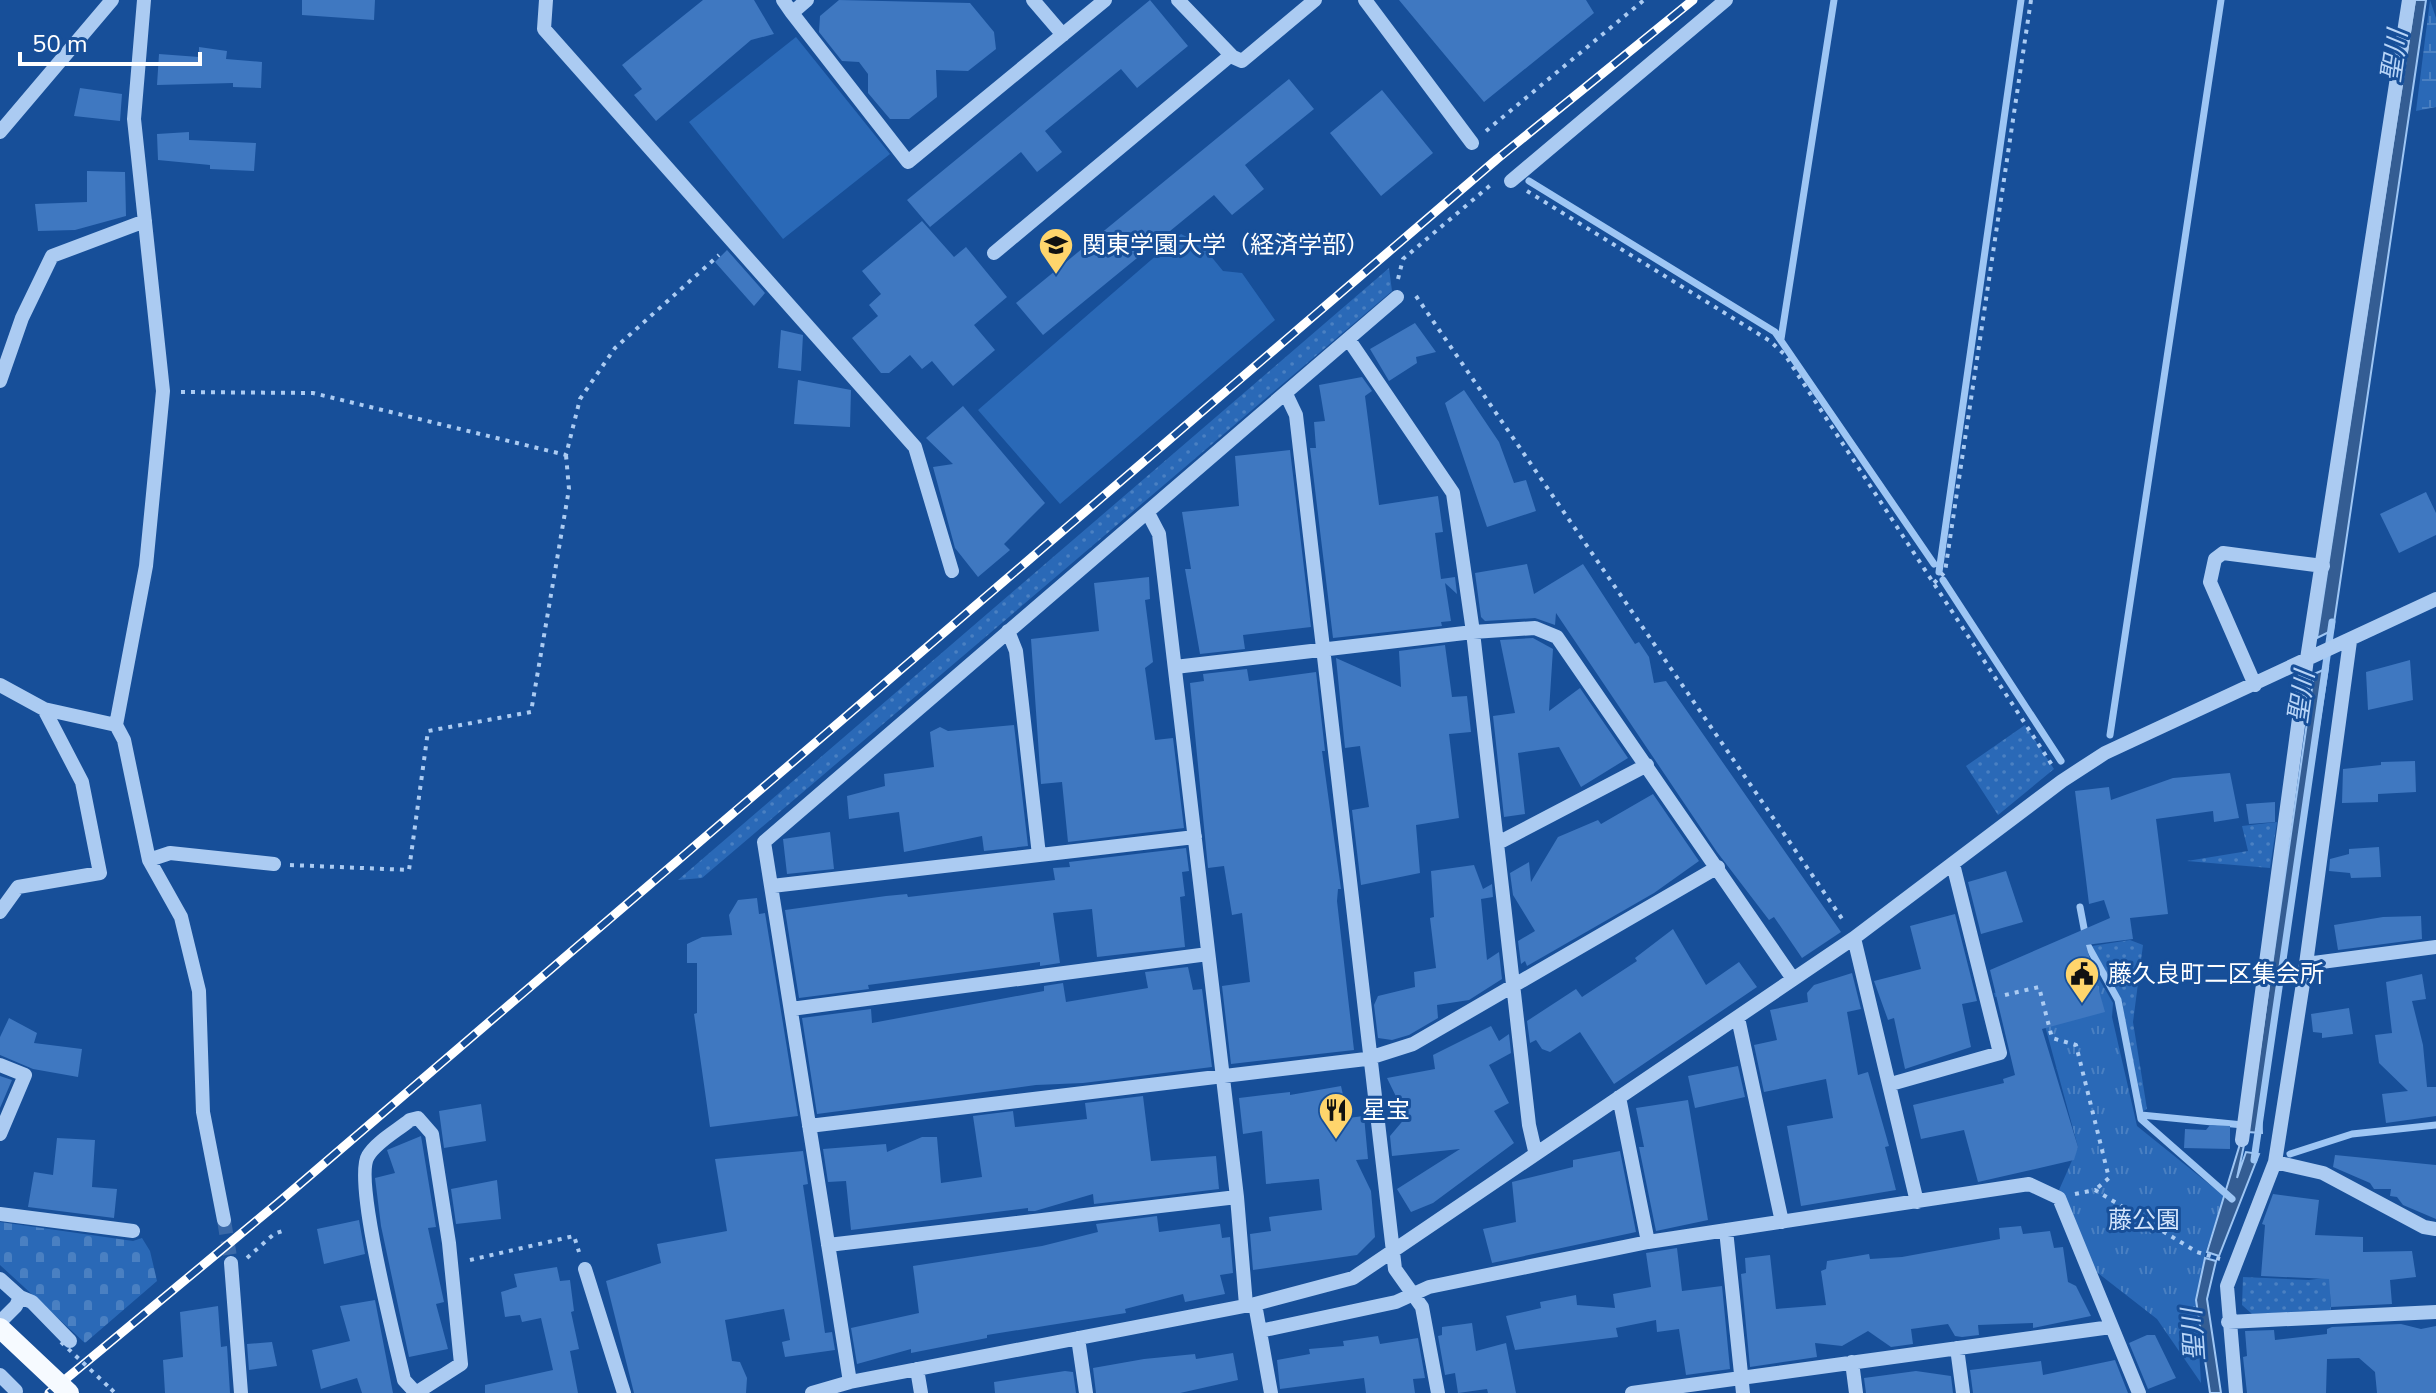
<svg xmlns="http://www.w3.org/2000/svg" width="2436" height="1393" viewBox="0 0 2436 1393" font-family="'Nunito Sans','Noto Sans JP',sans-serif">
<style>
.grass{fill:url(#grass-dots)}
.wetland{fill:url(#wetland-marsh)}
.cemetery{fill:url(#cemetery-stones)}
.park{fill:url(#park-tufts)}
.garden{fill:#2a69b7}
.water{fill:#345d93;stroke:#9ec6f4;stroke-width:2}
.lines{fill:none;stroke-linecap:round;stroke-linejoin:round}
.stream{stroke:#9ec6f4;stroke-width:7}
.building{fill:#3f78c1}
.minor-tunnel{stroke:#3a69a8;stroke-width:14;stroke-dasharray:14 7;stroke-linecap:butt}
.path{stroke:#abcbf2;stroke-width:4;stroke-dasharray:4 6;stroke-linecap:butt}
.minor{stroke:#abcbf2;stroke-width:14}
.rail-casing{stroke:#fff;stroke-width:9}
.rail{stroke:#174f99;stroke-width:6;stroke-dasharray:18;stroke-linecap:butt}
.path-bridge{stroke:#abcbf2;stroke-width:4;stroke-dasharray:4 6;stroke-linecap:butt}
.major-bridge{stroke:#f6faff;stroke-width:20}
.labels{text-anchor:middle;stroke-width:6;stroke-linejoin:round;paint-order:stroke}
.poi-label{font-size:24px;fill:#fff;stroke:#174f99;text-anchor:start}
.park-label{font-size:24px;fill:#d3e5fc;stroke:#174f99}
.water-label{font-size:26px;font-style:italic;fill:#b8d5f8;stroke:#174f99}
</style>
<defs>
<pattern id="grass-dots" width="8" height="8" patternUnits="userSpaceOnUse" patternTransform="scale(2)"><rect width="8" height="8" fill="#2a69b7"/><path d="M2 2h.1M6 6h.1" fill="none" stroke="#4a80c2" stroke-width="1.8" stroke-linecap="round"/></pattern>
<pattern id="wetland-marsh" width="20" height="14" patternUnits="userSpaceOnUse" patternTransform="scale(2)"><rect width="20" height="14" fill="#2a69b7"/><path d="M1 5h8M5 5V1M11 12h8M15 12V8" fill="none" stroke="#4a80c2"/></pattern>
<pattern id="cemetery-stones" width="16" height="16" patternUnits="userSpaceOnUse" patternTransform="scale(2)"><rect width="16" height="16" fill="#2a69b7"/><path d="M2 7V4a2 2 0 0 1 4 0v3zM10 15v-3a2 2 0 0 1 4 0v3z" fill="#4a80c2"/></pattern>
<pattern id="park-tufts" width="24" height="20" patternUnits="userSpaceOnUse" patternTransform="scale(2)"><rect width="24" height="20" fill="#2a69b7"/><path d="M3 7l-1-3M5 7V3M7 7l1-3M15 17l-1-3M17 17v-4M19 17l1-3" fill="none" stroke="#4a80c2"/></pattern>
</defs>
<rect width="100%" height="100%" fill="#174f99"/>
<path class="grass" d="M1389,268l3,23 -690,587 -24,2z
M2025,725l29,44 -56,46 -32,-49z
M2277,822l-7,46 -83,-7 61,-10 -6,-25z
M2130,940l13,5 -10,77 14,87 -7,4 -18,-112 -30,-55z
M2353,1274l-23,20 1,16 -79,4 -10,-9 1,-28 66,3z"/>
<path class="wetland" d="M2430,0l6,18v89l-20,4z"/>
<path class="cemetery" d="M0,1222l133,19 9,-3 8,13 7,30 -72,62 -85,-78z"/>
<path class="park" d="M2095,972l18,31 -1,14 25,109 87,70 -18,55 -10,49 5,83 -44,-64 -72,-56 -26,-73 19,-43 -43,-158 -40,8 -1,-4 47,-10 3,5z"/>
<path class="garden" d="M796,37l94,117 -107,85 -94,-117z
M1181,234l20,10 22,27 19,2 33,47 -215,184 -82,-94z"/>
<path class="water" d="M2415,0h11l-93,630 -16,8z
M2328,668l-60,387 -7,52 1,26 -14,-1 66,-458z
M2240,1144l4,1 -7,33 9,-26 13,2 -40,102 -12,-4z
M2205,1258l11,3 -9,38 14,94h-11l-14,-93z"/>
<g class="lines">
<path class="stream" d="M1529,181l246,151 159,232
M1781,339l53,-339
M1939,572l82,-572
M1943,580l118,181
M2110,735l111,-735
M2080,907l7,37 31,56 23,119 91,80
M2141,1115l102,10
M2290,1154l62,-20 84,-9
M2254,1160l78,-538"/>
</g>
<path class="building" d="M302,0h73l-1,20 -72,-5z
M703,0h51l20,34 -23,6 -95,81 -22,-26 8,-6 -20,-24z
M839,0l131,3 24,29 2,17 -28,22 -32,-1 1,27 -28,22h-19l-22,-26v-19l-9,-12 -17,-1 -23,-29 1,-16z
M1150,0l38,46 -51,42 -16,-19 -76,62 17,21 -25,20 -16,-20 -91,75 -23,-27z
M1399,0h187l8,13 -110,89z
M199,47l28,4 -1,8 36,3 -1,26 -28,-1v-4l-76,2 2,-31 40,3z
M1289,79l25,30 -69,56 19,24 -32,26 -18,-20 -171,140 -27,-32z
M80,88l42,6 -2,27 -46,-5z
M1382,90l51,63 -52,43 -51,-63z
M189,132v8l67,3 -2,28 -44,-2v-4l-52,-5 -1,-26z
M87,171l38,1 1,44 -51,14 -37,1 -3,-27 52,-2z
M922,221l32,36 12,-10 41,50 -33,28 21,25 -42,36 -21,-25 -10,8 -12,-14 -21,18h-8l-29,-35 26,-22 -9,-11 12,-11 -19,-23z
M727,250l38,43 -11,13 -39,-44z
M1415,323l21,29 -20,5 1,6 -28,18 -19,-32z
M781,330l22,5 -2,36 -23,-3z
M1362,377l10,14 -7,5 14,109 59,-9 5,36 -8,1 6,46 14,-2 2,17 -12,-11 6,38 -10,1 1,4 -109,12 -23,-190h6l-2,-26 11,-1 -6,-36z
M798,380l53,10 -1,37 -56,-3z
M1464,390l35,52 15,41 12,-3 10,31 -49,16 -42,-124z
M963,406l82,97 -41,41 6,6 -32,27 -23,-29 -22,-81 20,-3 -27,-26z
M1290,450l21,177 -68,8 2,14 -45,5 -15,-85h6l-9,-57 57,-6 -4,-50z
M2426,492l10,21v22l-37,18 -19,-39z
M1527,564l7,30 49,-30 52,80 4,-2 10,15 5,26 12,-2 175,251 -39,26 -28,-41 -5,3 -52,-68 -161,-239 -1,12 -20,-7 -50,3 -4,-4 -6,-44z
M1149,577l1,22 -5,1 8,62 -8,6 10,72 18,-2 11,90 -116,14 -6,-60 -21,2 -10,-145 68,-8 -5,-48z
M1533,638l20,11 -4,62 31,-23 48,70 -47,29 -22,-40 -41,6 7,61 -21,3 -11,-101 22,-3 -15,-73z
M1445,645l7,52 15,-1 4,36 -22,2 10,84 -43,7 4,48 -59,12 -9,-75 17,-3 -9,-61 -15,2 -9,-90 65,29 -2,-36z
M2410,660l3,40 -45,10 -2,-38z
M1247,669l2,12 67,-9 9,79h-3l19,138h-3l-1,12 17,149 -123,14 -9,-78 28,-4 -8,-69 -10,2 -8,-49 -16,2 -18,-185 14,-2 -1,-7z
M1014,725l14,121 -44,5 -2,-15 -78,16 -5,-40 -50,7 -2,-23 38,-10 -1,-12 50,-7 -4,-35 10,-5 8,4z
M2415,761l1,31 -38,2v8l-36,1 1,-34 38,-4v-3z
M2230,773l9,45 -25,4 -1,-11 -57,8 12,95 -38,4 3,21 -47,6 19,67 -63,17 36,118 -4,13 -96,22 -14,-52 -43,9 -8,-34 91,-22 -1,-4 12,-4 -25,-105 120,-52 -6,-18 -15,4 -14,-113 34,-4 2,13 62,-22z
M1653,794l46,67 -45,32 -127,73 -2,-5 -4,3 -3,-23 17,-10 -22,-36 -3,-22 19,-11 2,20 27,-45 40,-17 3,4z
M2275,802v20l-26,2 -3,-20z
M830,832l4,37 -47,5 -4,-35z
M2379,847l2,30 -30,1 -1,-5 -21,-2 1,-12 19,-5v-5z
M1186,848l3,23 -7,1 3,24 -5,1 5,50 -88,10 -5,-48 -39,4 7,50 -20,3v-4l-172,23 1,4 -70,9 -14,-88 101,-14 21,-2 1,3 147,-17 -2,-12 17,-1 -1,-5z
M1474,865l9,24 9,-5 1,13 -12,2 6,61 12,-8 3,27 -33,21 -32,5 1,13 -29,17 -17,5 -14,-2 -4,-33 4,-9 37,-9 -1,-15 22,-4 -6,-50 4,-1 -3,-46z
M2006,871l17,51 -42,12 -13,-52z
M757,898l2,16 6,-1 33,203 -88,11 -16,-113 3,-1v-50h-10v-19l15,-7 30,-2 -3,-20 9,-15z
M1955,914l22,87 -15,3 9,43 -66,22 -11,-51 -6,2 -14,-39 47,-12 -11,-43z
M2421,916l1,23 -84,11 -4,-25 49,-8z
M1673,929l33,56 33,-23 18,25 -143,97 -34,-52 -30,20 -8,-3 -6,-9 -6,3 -3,-22 49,-32 6,8 55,-36 -2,-3z
M1188,967l5,23 9,-1 10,78 -129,16 -47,2 -219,29 -15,-96 69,-9 1,14 172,-32v-5l19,-3 3,19 82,-14 -3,-16z
M1852,973l9,36 -14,3 11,63 10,-3 21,74 -4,1 11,43 -95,16 -14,-80 46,-8 -7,-39 -62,13 -10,-47 23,-5 -7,-30 38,-8 -1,-9 7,-8z
M2422,974l4,25 -14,2 11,44 4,42h9v29l-50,7 -4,-29 26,-3 -29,-28 -4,-28 17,-2 -6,-51z
M2349,1008l4,26 -31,4v-5l-9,-1 -2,-18z
M9,1018l28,15 -3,10 48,6 -4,28 -45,-8 -33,-14v-18z
M1491,1026l8,15 10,-7 2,19 -22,12 20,38 -15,8 20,32 -81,60 -22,9 -14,-23 63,-40 -68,7 -2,-20 16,-19 -19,-39 48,-9 -2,-14z
M1738,1066l7,31 -50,11 -7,-32z
M0,1076l12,4 -12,28z
M1341,1086l7,32 16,-2 4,43 -12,1 15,31 4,46 -18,18 -104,15 -3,-36 21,-3 -2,-14 53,-7 -3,-31 -53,5 -4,-53 -19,3 -4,-36 51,-6v3z
M1143,1096l8,65 65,-5 3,33 -125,15 -1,-10 -58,17h-7v-3l-177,22 -5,-49 -18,1 -5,-33 63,-5 1,8 35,-15h15l4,46 41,-6 -9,-61 40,-5 2,16 72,-8 -2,-16z
M1688,1100l20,120 -52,11 -17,-84h5l-8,-39z
M481,1104l5,37 -42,7 -5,-37z
M2210,1125l20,1v23l-46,-1 1,-19 21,1z
M421,1136l15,91 -8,1 16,74 -8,2 12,45 -39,8 -28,-131 -6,-48 20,-5 -8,-23z
M57,1138l38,2 -3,47 25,2 -3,29 -86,-11 6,-35 19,3z
M803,1151l5,33 -5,1 22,148 7,-1 3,18 -50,7 -3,-15 8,-2 -6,-31 -59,11 7,41 8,1 7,16 -1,15h-112l-28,-112 55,-18 -4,-19 70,-13 -12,-72z
M1620,1151l16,81 -144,31 -9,-34 33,-7 -4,-40 61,-15v-7z
M2335,1155l101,10v54l-33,-14 -6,-8 -7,-1 1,-7h-17l-4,-6 -37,-16z
M497,1180l4,39 -45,5 -5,-35z
M2273,1194l46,6 -4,35 48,2v15l49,-1 4,26 -26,3 2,24 -61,3 -2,-28 -68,-3 4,-51 -3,-1z
M1157,1216l2,16 61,-8 2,14 8,-1 3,36 -13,2 5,19 -40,8 -2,-8 -58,15 1,4 -139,22v3l-76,15v-4l-54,15 -6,-36 68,-15 -6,-47 129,-20 56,-14 -2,-8z
M359,1220l6,34 -41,10 -7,-35z
M2021,1226l2,8 27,-3 4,17 9,-1 5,35 8,4 15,30 -58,12v-5l-55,2 1,10 -17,2 -7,-1 -7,-12 -37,5 2,15 -22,3 -23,-16 -26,15 -27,-3 2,14 -67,10 -9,-93 5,-1 -1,-15 25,-3 6,54 50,-4 -5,-34 5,-2 1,-8 42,-7 1,5 32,-2 98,-18 -1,-11z
M1677,1248l5,43 40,-5 8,83 -44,6 -7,-46 -22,3 -1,-12 -40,8 2,9 -103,13 -9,-34 35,-8 -1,-6 36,-7 1,10 38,3 -2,-14 38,-7 -5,-34z
M557,1267l3,14 10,-1 4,31 -3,1 8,37 -9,2 8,42h-93v-8l68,-15 -12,-52 -19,4 -2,-7 -15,2 -4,-25 16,-5 -3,-13z
M375,1300l18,93h-31l-5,-15 -36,11 -9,-39 38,-9 -10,-35z
M218,1306l3,41 6,-1 3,47h-65l-2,-33 20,-3 -3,-45z
M1472,1323l4,28 30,-8 10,50h-28l-1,-4 -29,4 -3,-20 -10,2 -7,-39 4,-1v-8z
M2401,1324l20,5 15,-3v67h-59l-2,-21 -16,-14 -32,1 -1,34h-79l-4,-36 4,-1 -2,-25 29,-1 1,10 52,-6v-5l5,-2z
M2147,1335h8l21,43 -28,11 -19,-46z
M1378,1336l2,8 38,-6 7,40 -12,1 2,14h-49l-2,-15 -84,11 -3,-29 33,-6 -1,-5 35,-3 -1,-5z
M272,1342l5,24 -28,4 -2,-26z
M1233,1353l5,27 -58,13h-84l-3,-25 51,-9 51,-5 1,5z
M2115,1360l13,33h-155l-3,-23 71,-9 2,14z
M1065,1371l8,1 3,21h-81l-1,-11z
M1916,1371l35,5 2,17h-87l-2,-15z"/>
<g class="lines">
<path class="minor-tunnel" d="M224,1220l7,43"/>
<path class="path" d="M1486,131l158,-131
M1527,191l243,150 15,14 267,410
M1398,279l5,-20 90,-76
M1416,296l429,627
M181,392l132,1 253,62 14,-56 35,-51 104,-93
M1934,583l11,-11 86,-572
M290,865l119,5 19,-139 103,-19 38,-223 -3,-34
M2005,995l34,-8 13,51 24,7 33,133 -14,12
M2075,1194l20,-4 102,62 23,7
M247,1258l27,-24 11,-4
M470,1260l104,-24 5,16
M111,1389l4,4"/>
<path class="minor" d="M144,0l-10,119 29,272 -17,175 -30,159 8,15 25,120 32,57 18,74 4,121 21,108
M546,0l-2,29 371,418 37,124
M783,0l9,13
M807,0l-15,13 116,149 197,-162
M1033,0l30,35
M1178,0l55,57 9,4 73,-61
M1365,0l107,143
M0,132l112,-132
M1511,181l215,-181
M994,253l237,-198
M1349,340l104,153 20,139 56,493 6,26
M0,381l22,-63 30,-62 93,-35
M1286,394l10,21 99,854 27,38 16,86
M1148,513l11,21 78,663 9,108
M1008,631l8,20 23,204
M2350,641l-44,323 130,-17
M1175,667l298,-35 62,-4 22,9 236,342
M0,685l44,24 72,16
M2255,685l-45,-103 5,-23 8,-6 100,13
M1498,843l149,-78
M149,860l21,-7 104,11
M772,886l423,-49
M0,912l18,-25 82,-14 -18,-91 -38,-73
M1854,938l63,264
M791,1009l417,-55
M1738,1018l44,204
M0,1065l25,10 -25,59
M1891,1084l109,-31 -47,-189
M1619,1097l29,145
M418,1118l14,16 17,109 12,121 -45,29 -12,-13c-8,-36 -51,-200 -36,-224 8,-14 30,-26 42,-36z
M809,1126l557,-67 47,-15 305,-177
M2242,1140l65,-481 102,-659
M2275,1162l48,11 101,54 12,2
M0,1214l133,17
M1726,1230l17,163
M828,1245l409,-48
M231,1263l10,130
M585,1269l39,124
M0,1279l20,18 12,5 38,39
M1255,1304l16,89
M0,1322l16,-16 4,-9
M2228,1322l208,-10
M1260,1331l136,-29 33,-15 219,-45 381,-58 30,14 80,195
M1078,1338l8,55
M1957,1348l6,45
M1852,1362l4,31
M917,1369l4,24
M0,1375l16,16
M850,1382l-86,-540 633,-545
M812,1393l38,-11 405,-78 98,-26 501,-340 208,-157 43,-28 331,-154
M1632,1393l479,-66
M2236,1393l-9,-107 48,-124 31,-198"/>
<g class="rail-casing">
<path id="rail" d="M49,1393l230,-191 1218,-1043 196,-159"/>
</g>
<use href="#rail" class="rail"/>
<path class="path-bridge" d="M61,1342l50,47"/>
<path class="major-bridge" d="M0,1328l69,65"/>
</g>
<defs>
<g id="university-pin" transform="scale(1.8)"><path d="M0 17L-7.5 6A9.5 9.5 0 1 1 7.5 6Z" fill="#ffd56c" stroke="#174f99"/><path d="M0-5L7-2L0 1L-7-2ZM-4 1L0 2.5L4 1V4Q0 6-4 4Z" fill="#111"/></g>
<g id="civic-pin" transform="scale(1.8)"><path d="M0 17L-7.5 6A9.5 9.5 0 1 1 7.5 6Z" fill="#ffd56c" stroke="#174f99"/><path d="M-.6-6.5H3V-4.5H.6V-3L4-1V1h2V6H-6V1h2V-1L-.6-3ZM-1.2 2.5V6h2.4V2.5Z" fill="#111"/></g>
<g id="restaurant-pin" transform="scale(1.8)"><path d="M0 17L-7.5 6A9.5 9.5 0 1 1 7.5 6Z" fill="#ffd56c" stroke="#174f99"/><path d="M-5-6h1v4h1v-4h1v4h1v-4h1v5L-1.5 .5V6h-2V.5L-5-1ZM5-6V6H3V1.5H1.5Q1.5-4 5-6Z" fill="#111"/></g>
</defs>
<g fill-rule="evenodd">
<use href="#university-pin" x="1056" y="245"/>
<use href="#civic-pin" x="2082" y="974"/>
<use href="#restaurant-pin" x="1336" y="1110"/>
</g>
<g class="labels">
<g class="poi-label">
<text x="1082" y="253">関東学園大学（経済学部）</text>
<text x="2108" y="982">藤久良町二区集会所</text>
<text x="1362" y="1118">星宝</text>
</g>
<g class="park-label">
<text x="2144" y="1228">藤公園</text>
</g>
<g class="water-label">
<text transform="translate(2394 56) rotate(-82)" y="9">聖川</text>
<text transform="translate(2301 697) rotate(-82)" y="9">聖川</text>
<text transform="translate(2193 1335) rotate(-94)" y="9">聖川</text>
</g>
</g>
<path d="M20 52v12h180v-12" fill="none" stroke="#ffffff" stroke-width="4"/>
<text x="32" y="52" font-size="24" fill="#ffffff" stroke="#174f99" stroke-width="6" paint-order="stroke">50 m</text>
</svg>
